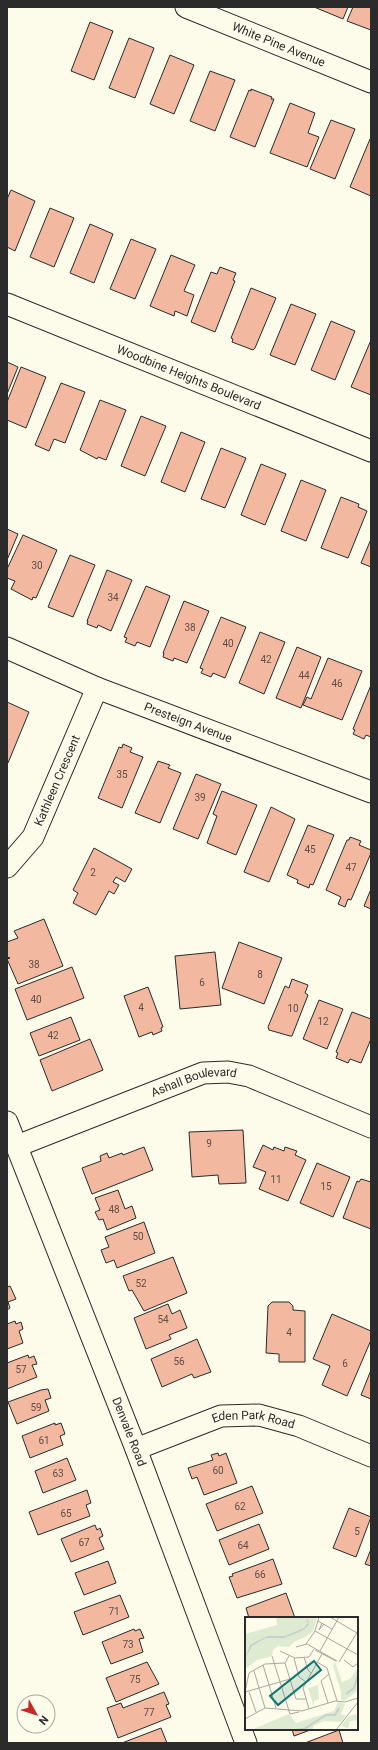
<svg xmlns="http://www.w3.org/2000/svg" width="378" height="1750" viewBox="0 0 378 1750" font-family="Roboto,sans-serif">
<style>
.building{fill:#f2b8a0;stroke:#2b2b2b}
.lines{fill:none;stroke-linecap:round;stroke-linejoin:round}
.street-casing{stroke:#2b2b2b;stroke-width:23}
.street{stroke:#fdfbea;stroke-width:21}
.labels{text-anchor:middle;stroke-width:3;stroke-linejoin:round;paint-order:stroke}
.number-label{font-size:10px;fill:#5d4e48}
.street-label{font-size:12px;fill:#2b2b2b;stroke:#fdfbea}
.inset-river{fill:none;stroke:#c7d0d0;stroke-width:2}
.inset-road{fill:none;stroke:#a9a89e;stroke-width:1}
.view{fill:#0f766e;fill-opacity:0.15;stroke:#0f766e;stroke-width:2}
.inset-edge{fill:none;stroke:#2b2b2b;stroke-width:2}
</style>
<rect width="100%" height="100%" fill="#fdfbea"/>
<path class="building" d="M314,7h34l-5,12z
M353,7h18v23l-24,-9z
M90,22l23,9 -19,49 -23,-9z
M129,38l25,10 -19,50 -26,-10z
M170,55l24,10 -20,49 -24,-10z
M210,71l25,9 -20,51 -25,-10z
M251,89l21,8 -1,2h3l-19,48 -25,-10 19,-47 2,1z
M290,103l25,10 -7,20 11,4 -12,30 -37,-14z
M331,120l24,9 -20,50 -25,-10z
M370,139h1v57l-21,-9z
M11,190l24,11 -20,50 -8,-4v-48z
M50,208l24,10 -20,49 -24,-10z
M90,224l23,10 -19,49 -24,-10z
M131,239l25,10 -21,50 -25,-10z
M171,255l24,10 -11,26 10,4 -7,21 -12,-5 -1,5 -24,-10z
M220,267l16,6 -3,7 2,1 -20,51 -24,-10 20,-50 6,2z
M251,288l25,10 -21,50 -2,2 -21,-8 1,-3 -2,-1z
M291,304l25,10 -21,51 -25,-10z
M331,321l24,10 -20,49 -24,-10z
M371,340v55l-20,-8z
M7,362l11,5 -11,27z
M21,367l25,10 -20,51 -19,-8v-18z
M61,383l24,9 -20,51 -11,-4 -5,12 -14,-6z
M100,400l26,10 -20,50 -8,-3 -1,2 -17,-9z
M141,416l25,10 -21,50 -24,-10z
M181,432l24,10 -20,50 -24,-10z
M221,448l25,10 -21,50 -24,-9z
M261,464l25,10 -21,51 -24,-10z
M301,480l25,10 -20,51 -25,-10z
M341,497l18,7 -1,3 9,4 -19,47 -27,-10z
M7,529l11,5 -11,26z
M23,535l34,15 -21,48 -3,-1 -1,3 -21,-11 4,-8 -8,-3v-9z
M371,539v28l-10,-4z
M70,555l25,10 -22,52 -25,-10z
M107,570l25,10 -21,51 -13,-6 -1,3 -10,-4 1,-3h-1z
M146,586l24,10 -20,51 -13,-5 -2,4 -10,-4 2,-4 -3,-1z
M184,601l25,10 -22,52 -13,-5 -1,3 -10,-4 1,-4h-1z
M221,617l25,10 -21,51 -12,-5 -2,4 -10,-4 2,-4 -3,-1z
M260,632l25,10 -21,52 -25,-11z
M297,647l24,10 -20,51 -25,-10z
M328,658l34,13 -20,49 -39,-15 4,-8 4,2z
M371,685v52l-5,-2 -2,4 -11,-5 2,-4 -2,-1z
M7,702l22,10 -21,51h-1z
M123,744l9,4 -2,4 13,5 -21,51 -24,-10 21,-51 3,1z
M158,761l12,4 -2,3 13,5 -21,50 -25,-10z
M196,774l25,10 -23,55 -25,-10z
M222,791l35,14 -21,50 -29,-12 10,-27 -4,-2z
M271,807l24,12 -26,63 -25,-10z
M308,825l26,10 -21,50 -3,-1 -1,4 -12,-5 1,-3 -11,-5z
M350,837l11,4 -2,4 12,5v3l-20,47 -3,-1 -3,8 -7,-3 3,-7 -15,-7 21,-50h2z
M94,848l38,21 -7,13 -9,-5 -3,5 6,3 -5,9 -5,-3 -13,24 -23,-12 5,-10 -5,-3z
M371,889v20l-7,-3z
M44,919l19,47 -45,18 -11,-25 3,-1 -3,-1v-15l11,-4 -4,-7z
M239,942l43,16 -18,46 -42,-16z
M215,952l6,53 -41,4 -5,-53z
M72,967l12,31 -57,22 -12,-31z
M292,979l16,6 -3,8 3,2 -16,41h-2l-21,-6 -1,-3 17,-41 4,2z
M148,987l15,40 -2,1 1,3 -9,4 -1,-3 -13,5 -15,-41z
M319,1000l24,9 -16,40 -24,-10z
M352,1012l19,7v20l-10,24 -11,-4 -2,4 -12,-5 2,-5 -2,-1z
M71,1017l9,23 -41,16 -9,-23z
M90,1039l13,31 -51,21 -12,-31z
M243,1130l3,53 -27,1 -1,-9 -26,2 -3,-45z
M263,1145l10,5 1,-3 10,4 1,-4 12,4 -2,4 11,5 -18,41 -29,-12 7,-17 -13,-5z
M144,1147l9,23 -61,24 -10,-26 19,-7 -1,-5 7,-3 2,5 13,-5 1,2z
M317,1163l33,14 -17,40 -33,-14z
M361,1179l10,3v47l-28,-11 14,-37 2,1z
M118,1190l7,19 7,-3 4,12 -29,12 -4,-11 -4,1 -4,-8 5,-2 -5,-12z
M144,1222l11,31 -38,15 -3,-8 -8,3 -5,-13 8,-3 -4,-10z
M173,1257l14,36 -43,18 -12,-21 -3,1 -6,-15z
M10,1286l6,13 -8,3 2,6 -3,2v-23z
M272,1302h17l4,4v4l12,1v51h-26v-8l-13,-1 2,-47z
M168,1304l4,10 8,-4 7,18 -18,7 2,4 -25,10 -12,-31z
M332,1314l39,17v9l-24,56 -25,-11 8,-19 -17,-7z
M15,1321l1,3 5,-2 2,7 -4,2 4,12 -16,6v-25z
M197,1339l14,33 -17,6 -2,-4 -30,13 -11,-28z
M28,1355l1,3 5,-2 3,8 -5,1 5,12 -30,12v-26z
M371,1370v29l-10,-4z
M48,1389l3,9 -6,2 4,11 -32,13 -9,-22 33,-12z
M55,1423v2l6,-2 4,11 -5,2 3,9 -33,13 -8,-22z
M218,1453l1,3 7,-3 11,30 -33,12 -7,-18 -5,2 -4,-11 25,-8 -2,-5z
M67,1458l9,22 -33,13 -8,-22z
M252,1486l11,27 -46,18 -11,-27z
M87,1490l4,13 -5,2 4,11 -52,19 -9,-23z
M349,1508l22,9 -15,40 -23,-9z
M259,1524l10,25 -40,16 -10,-25z
M95,1525l2,5 3,-2 3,8 -4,2 5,11 -33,13 -10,-23z
M371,1549v17l-6,-2z
M273,1559l9,25 -45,14 -8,-21 4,-1 -1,-2z
M108,1561l8,22 -32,12 -9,-22z
M286,1593l9,25h-46l-3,-10z
M120,1595l9,22 -46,18 -9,-23z
M134,1629l1,2 5,-2 4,9 -5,1 4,13 -32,12 -9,-22z
M147,1662l12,22 -43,18 -10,-24z
M164,1692l5,12 -3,1 5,12 -53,21 -11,-30 14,-5 2,5z
M161,1728l6,15h-45z
M292,1729h21l-19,7z
M339,1730l4,13h-38z"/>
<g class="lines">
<g class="street-casing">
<g id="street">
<path id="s1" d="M186,7l185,75"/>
<path id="s2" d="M7,304l364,147"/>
<path id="s3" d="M7,648l90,40 274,104"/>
<path id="s4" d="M7,867l26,-30 64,-149"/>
<path id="s5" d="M7,1122l129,327 110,294"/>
<path id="s6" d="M17,1146l186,-73 25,-1 21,4 122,51"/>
<path id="s7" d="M136,1449l85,-33 38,-1 40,11 72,30"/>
</g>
</g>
<use href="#street" class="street"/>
</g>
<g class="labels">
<g class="number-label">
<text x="37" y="569">30</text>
<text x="113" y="601">34</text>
<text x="190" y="631">38</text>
<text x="228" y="647">40</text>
<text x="266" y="663">42</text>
<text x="304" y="679">44</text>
<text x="337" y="687">46</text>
<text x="122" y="778">35</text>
<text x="200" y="801">39</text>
<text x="310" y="853">45</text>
<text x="351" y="871">47</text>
<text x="93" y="876">2</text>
<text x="34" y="968">38</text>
<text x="260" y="978">8</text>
<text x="202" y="986">6</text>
<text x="36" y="1003">40</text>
<text x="141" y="1011">4</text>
<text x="293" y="1012">10</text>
<text x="323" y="1025">12</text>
<text x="53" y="1039">42</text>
<text x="209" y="1147">9</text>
<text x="276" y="1183">11</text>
<text x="326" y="1190">15</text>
<text x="114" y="1213">48</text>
<text x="138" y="1240">50</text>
<text x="141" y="1287">52</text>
<text x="163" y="1323">54</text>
<text x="289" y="1336">4</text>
<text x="179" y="1365">56</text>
<text x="345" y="1367">6</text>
<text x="21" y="1373">57</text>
<text x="36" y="1411">59</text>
<text x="44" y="1444">61</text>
<text x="218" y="1474">60</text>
<text x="58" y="1477">63</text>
<text x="240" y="1510">62</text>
<text x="66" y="1517">65</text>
<text x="357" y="1535">5</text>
<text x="84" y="1546">67</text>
<text x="243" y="1549">64</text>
<text x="260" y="1578">66</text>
<text x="114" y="1615">71</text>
<text x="128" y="1648">73</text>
<text x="135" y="1683">75</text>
<text x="149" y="1716">77</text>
</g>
<g class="street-label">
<text dy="4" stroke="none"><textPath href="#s1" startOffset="100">White Pine Avenue</textPath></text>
<text dy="4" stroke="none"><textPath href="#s2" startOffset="196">Woodbine Heights Boulevard</textPath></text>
<text dy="4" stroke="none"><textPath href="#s3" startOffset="196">Presteign Avenue</textPath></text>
<text dy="4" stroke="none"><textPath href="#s4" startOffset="101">Kathleen Crescent</textPath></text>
<text dy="4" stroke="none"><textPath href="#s6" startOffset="189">Ashall Boulevard</textPath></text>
<text dy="4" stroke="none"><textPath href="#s7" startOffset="124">Eden Park Road</textPath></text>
<text dy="4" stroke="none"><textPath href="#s5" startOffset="333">Denvale Road</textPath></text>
</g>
</g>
<g transform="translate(245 1617)">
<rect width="113" height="113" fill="#fdfbea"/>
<path d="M31,0l41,1 -4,13 -6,5 -13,6 -5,5 -11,-1 -5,4 -1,6 -15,4 -12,9v-35l32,-9zM90,45l7,20 8,-3 8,-11 -1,23 -13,10 -3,-1v-8l-8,-26zM76,67l-3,2 1,13 -5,2v6l-6,-19zM93,85l7,2 -4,10 5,2 -5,6 -17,-1 -11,5v4h-62l38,-16 7,9 38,-12zM111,97l2,6 -8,1 -2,7 -7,-2 8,-10z" fill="#deebd1"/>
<path d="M60,0l3,3 1,5 -7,6 -18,7h-18l-14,8 -7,13 5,-14 7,-4 11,-5h17l19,-8 4,-5z" fill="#c7d0d0"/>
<path class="inset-river" d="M101,77l8,-6 4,-13M51,113l8,-1 22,-14h9l4,-7"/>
<path class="inset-road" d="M85,0l27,16M73,4l14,8M77,6l-3,7 5,-6M70,14l43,24M61,27l9,-13 4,-14M51,30l11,-3 30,17M70,33l21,11M35,34l15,7 14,-1 5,-8M75,34l19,-34M27,39l18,58 9,-2M44,39l-4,7 -20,1 -16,9 -4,19 45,-13M59,40l4,13 3,3M49,41l5,19 7,5M99,43l9,7 5,-4M72,45l10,6 10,33M94,45l19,-31M40,46l11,36h10M18,48l13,43M9,54l11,37M4,75l7,20M83,86l-7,-22 8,-7M64,92l-6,-21 19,-34M0,102l20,-11 37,3 33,-10 10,1 13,-4M91,113l22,-28"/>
<path class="view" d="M69,44l7,9 -43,35 -8,-9z"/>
<rect width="113" height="113" class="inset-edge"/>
</g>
<rect width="378" height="1750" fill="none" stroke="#2b2b2b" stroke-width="16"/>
<g transform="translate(36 1714) rotate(129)"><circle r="19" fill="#fdfbea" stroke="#a9a89e"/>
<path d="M0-3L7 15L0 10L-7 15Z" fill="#c62828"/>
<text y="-6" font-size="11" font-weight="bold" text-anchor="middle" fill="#2b2b2b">N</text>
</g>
</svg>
